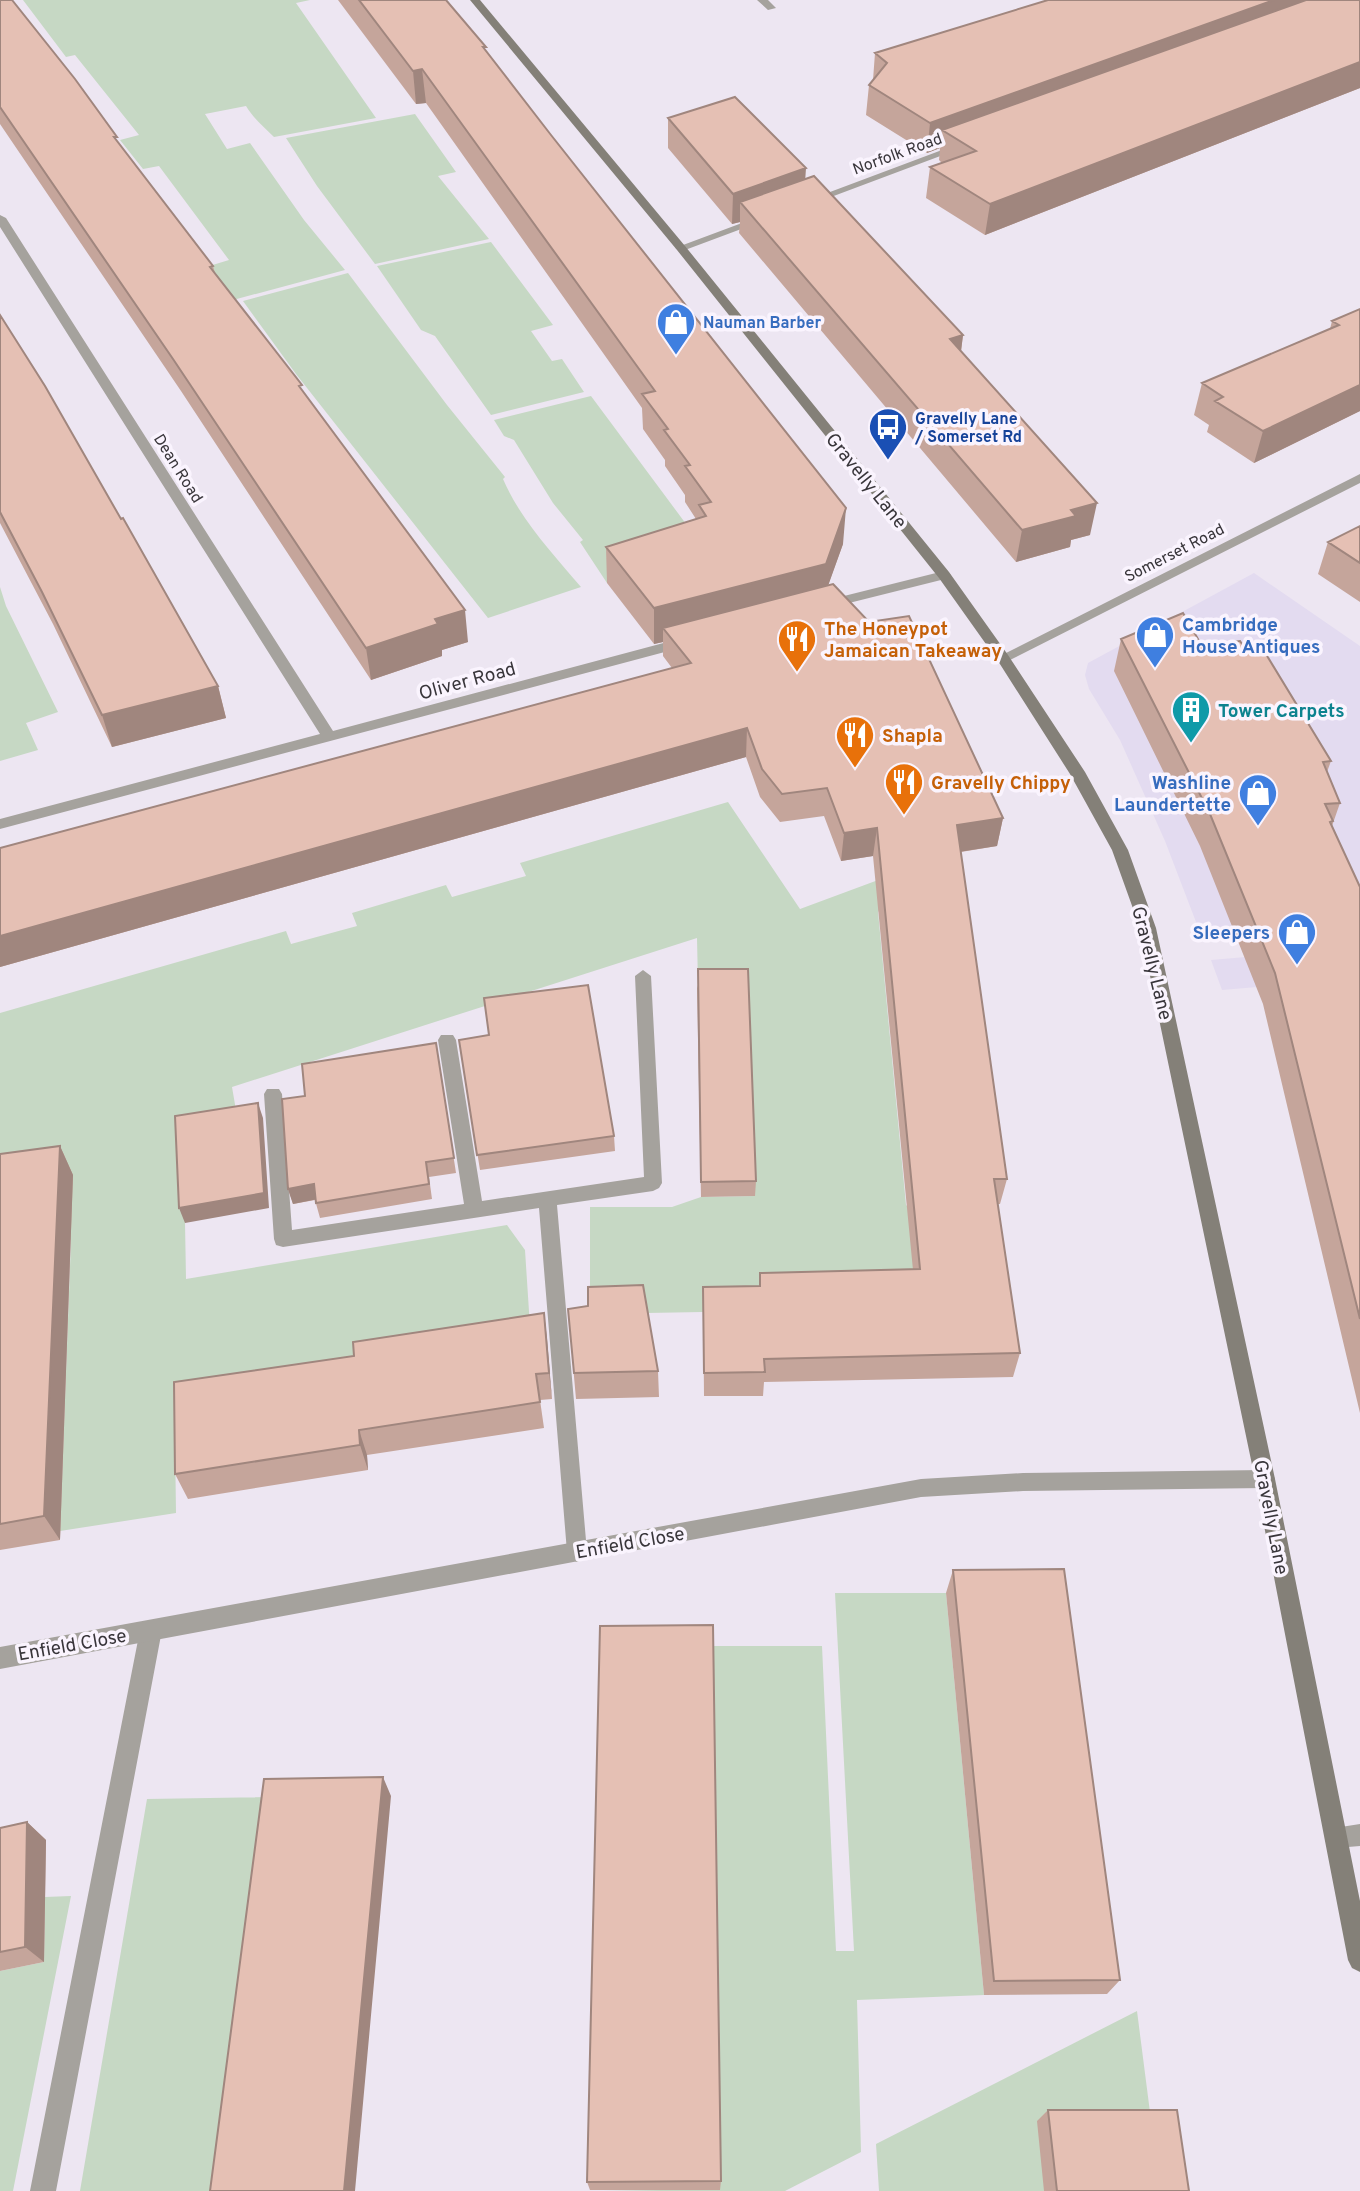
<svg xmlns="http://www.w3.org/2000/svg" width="1360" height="2191" viewBox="0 0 1360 2191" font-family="Overpass,sans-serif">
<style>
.commercial{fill:#e3dbf0}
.green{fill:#c6d8c4}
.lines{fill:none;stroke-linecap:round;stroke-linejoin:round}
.service{fill:#a5a29d;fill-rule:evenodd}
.minor{fill:#a5a29d;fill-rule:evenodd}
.secondary{fill:#848078;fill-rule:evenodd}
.wall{fill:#c5a59b}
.shaded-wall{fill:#a0867e}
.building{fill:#e5c0b4;stroke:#a0867e;stroke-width:2}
.labels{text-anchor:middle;stroke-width:7;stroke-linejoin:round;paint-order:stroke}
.far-street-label{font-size:16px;fill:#39363b;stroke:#faf4fe}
.far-shop-label{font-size:16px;font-weight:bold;fill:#366cbe;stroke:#faf4fe;text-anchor:start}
.far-transit-label{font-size:16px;font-weight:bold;fill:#164399;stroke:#faf4fe;text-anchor:start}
.street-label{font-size:19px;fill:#39363b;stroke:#faf4fe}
.shop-label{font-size:19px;font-weight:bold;fill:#366cbe;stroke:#faf4fe;text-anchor:end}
.food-label{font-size:19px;font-weight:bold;fill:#c56008;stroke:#faf4fe;text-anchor:start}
.culture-label{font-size:19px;font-weight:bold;fill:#0d838f;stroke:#faf4fe;text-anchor:start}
</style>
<rect width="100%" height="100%" fill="#ede6f2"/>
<path class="commercial" d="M1254,573l106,73v275l-159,14 -36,-94 -45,-101 -31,-51 -4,-14 3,-12z
M1360,947l-23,33 -115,10 -11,-30z"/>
<path class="green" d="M23,0h287l-14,3 80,115 -102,19c-11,-11 -20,-18 -28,-31l-41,8 22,35 23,-6 54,77 41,50 -112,30 -27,-33 23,-7 -70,-94 -16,3 -23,-29 19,-5 -64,-80 -9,2z
M415,114l41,58 -18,4 51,63 -114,25 -58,-78 -31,-48z
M491,242l62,83 -22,6 21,30 10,-2 22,33 -93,23 -56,-79 -14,-6 -44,-64z
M348,273l99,132 58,72 -2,2c17,40 50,75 78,108l-93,31 -192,-244 -53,-73z
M591,396l101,136 -85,51 -27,-41 3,-2 -30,-37 -39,-63 -10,-4 -10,-16z
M0,587l6,19 52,106 -32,11 12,27 -38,11z
M728,802l72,107 124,-46 -46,49 28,293 95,88 -242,18 -169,3v-107h82l29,-10 54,-1 -57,-211 -1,-47 -465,149 6,35 -53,100 1,57 321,-54 18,25 6,92 -344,66 -12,33 1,72 -116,18 11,-291 -71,10v-237l286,-82 5,13 66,-18 -5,-13 94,-28 6,12 74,-21 -6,-13z
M835,1593h111l38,402 -127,5 4,152 -76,39h-182l117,-2 -8,-543h110l14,305h18z
M275,1797l-50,394h-145l67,-392z
M71,1896l-58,295h-13v-220l44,-9 1,-65z
M1137,2011l14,109 -106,71h-166l-3,-47z"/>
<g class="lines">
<path class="service" d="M757,0h11l8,8 -8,2z
M643,970l8,6 11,207 -3,5 -6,3 -96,14 30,347 -3,7 -7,3 -7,-3 -3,-7 -28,-344 -256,39 -7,-2 -2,-6 -10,-145 3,-5h12l3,5 10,136 172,-26 -26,-164 3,-5h12l3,5 26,161 162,-24 -9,-201z
M151,1620l8,3 3,7 -106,561h-26l110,-561 3,-7z"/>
<path class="minor" d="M958,144l9,2 -152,57 -9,-2z
M0,215l6,3 327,513 353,-94 7,5 -2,3 -691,184v-10l320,-85 -320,-507z
M758,217l10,2 -83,31 -10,-2z
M1360,474v9l-352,178 -5,2 -7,-5z
M944,571l7,4 -2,3 -124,31 -7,-4 2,-3z
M1265,1470l7,2 3,7 -3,7 -7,2 -242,3 -102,6 -921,172v-22l921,-168 102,-6z
M1360,1824v22l-24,2 -8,-3 -3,-8 3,-8z"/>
<path class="secondary" d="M470,0h10l205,246 264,326 59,83 77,117 43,78 28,78 119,551 85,422v71l-8,-4 -4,-8 -93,-481 -115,-551 -28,-78 -42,-76 -72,-113 -59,-83 -262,-328z"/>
</g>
<path class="wall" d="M0,0l119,144 94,122 2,7 87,117 166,252 -26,8v6l-71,24 -190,-289 -181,-267z
M338,0h108l40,52 357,492 -15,41 175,233 -6,28 -36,6 46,327 -7,25h-2l22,149 -7,24 -249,5 -1,14h-59l-1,-109 56,-1 1,-13 153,-3 -40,-414 -32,5 -17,-45 -44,6 -20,-25 -14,-40 -746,210v-119l672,-180 -9,-12v-14l-9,2 -47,-61 -1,-36 90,-28 -11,-17v-7l-20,-29v-6l-22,-31 -1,-21 -216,-305 -10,1z
M1360,0v88l-375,147 -59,-37 4,-31 12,-4 -3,-3 1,-12 -13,5 -61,-38 3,-30 4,-5 2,-27z
M668,118l137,61 158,156 -2,16 129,184 -19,5 -1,7 -54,15 -277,-329 1,-11 -8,2 -64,-76z
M1360,309v102l-106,52 -47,-31 2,-7 -15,-10 8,-32 128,-54 2,-8z
M0,315l218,371 8,32 -114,29 -59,-123 -53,-101z
M1360,526v76l-42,-28 10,-32z
M1121,639l81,7 129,115 -4,11 13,31 -8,23 28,61v526l-97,-409 -63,-158 -86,-175z
M697,985l59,196 -1,15 -54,1z
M489,1035l125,101 1,15 -135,19 -21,-130z
M436,1043l20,130 -27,4 3,22 -112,19 -5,-18 -22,4 -5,-15 17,-93z
M60,1146l13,29 -13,365 -60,10v-396z
M568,1309l90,62 1,26 -83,2z
M544,1313l8,86 -12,1 4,28 -177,27 1,15 -180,29 -13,-25z
M953,1570l167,410 -13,14 -123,1 -38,-402z
M27,1822l19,18 -2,122 -44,9v-143z
M1048,2110l141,81h-145l-7,-70z
M721,2181l-1,9h-130l-3,-8z"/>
<path class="shaded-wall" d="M1274,0h72l-404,130 -2,18 -13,5 3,-30z
M1360,62v26l-375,147 5,-31z
M422,69l4,34 -10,1 -3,-33z
M806,168l-2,30 -64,4v20l-8,2 1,-30z
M963,335l-4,32 -9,-28z
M1360,385v26l-106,52 9,-32z
M1097,503l-7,32 -19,5 -1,7 -54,15 6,-32 49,-20z
M846,508l-3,36 -20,56 -160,28v14l-9,2v-36z
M465,610l3,32 -26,8v6l-71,24 -5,-32 69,-29z
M218,686l8,32 -114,29 -10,-32z
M747,728l-1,29 -746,210v-31z
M1003,818l-6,28 -45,7 5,-28z
M877,828l-4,28 -32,5 3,-28z
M258,1103l5,15 6,90 -84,15 -6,-15z
M60,1146l13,29 -13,365 -16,-24z
M314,1184l4,15 -25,5 -5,-15z
M544,1313l3,26 5,60 -3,-26z
M359,1430l8,25 1,15 -8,-25z
M383,1777l8,19 -36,395h-11z
M27,1822l19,18 -2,122 -19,-15z"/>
<path class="building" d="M0,0h12l63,79 42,58h-3l99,129 -3,1 92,118 -3,1 166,224 -30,9 3,5 -72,24 -193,-289 -173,-252z
M359,0h87l40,47h-3l68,88 295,373 -20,56 -172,44 -48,-61 100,-31 -7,-11 12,-3 -26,-36 5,-1 -26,-35 4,-1 -26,-35 13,-3 -233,-322 -9,2z
M1048,0h226l-344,123 -61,-38 18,-22 -12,-10z
M1306,0h54v62l-370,142 -60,-37 46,-16 -34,-21z
M735,97l71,71 -73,26 -65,-76z
M814,176l149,159 -13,4 147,164 -26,7 5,6 -54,14 -282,-328z
M1360,309v76l-97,46 -48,-30 8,-4 -21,-14 137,-58 -7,-4z
M0,315l45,71 76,133 2,-1 95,168 -116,29 -60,-123 -42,-80z
M1360,526v37l-32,-21z
M833,584l36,38 40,-6 94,202 -46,7 50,354h-13l26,174 -256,6 1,13 -61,1 -1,-86 57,-1v-13l160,-4 -43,-441 -33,5 -17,-45 -45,6 -20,-25 -15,-41 -747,208v-88l691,-185 -28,-35z
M1183,613l19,33 38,-5 2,3 16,-3 73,120 -8,1 17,41 -15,1 8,17 -3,1 30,65v432l-85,-346 -65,-159 -89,-175z
M698,969h50l8,212 -55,1z
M588,985l26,151 -137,19 -18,-115 30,-5 -5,-37z
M436,1043l18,115 -28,4 3,22 -113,19 -2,-19 -26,5 -6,-90 23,-3 -3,-32z
M258,1103l6,90 -85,15 -4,-92z
M60,1146l-16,370 -44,8v-370z
M643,1285l15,86 -84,2 -6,-64 20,-3v-19z
M544,1313l5,60 -13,1 4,28 -181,28 1,15 -185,29 -1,-92 180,-26 -1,-14z
M1064,1569l56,411 -126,1 -41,-411z
M713,1625l8,556 -134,1 13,-556z
M383,1777l-39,414h-134l54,-412z
M27,1822l-2,125 -25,5v-124z
M1048,2110h129l12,81h-132z"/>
<defs>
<g id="shop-pin" transform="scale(2.0125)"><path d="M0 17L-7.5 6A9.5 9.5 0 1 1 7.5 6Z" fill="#3f7fe0" stroke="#faf4fe"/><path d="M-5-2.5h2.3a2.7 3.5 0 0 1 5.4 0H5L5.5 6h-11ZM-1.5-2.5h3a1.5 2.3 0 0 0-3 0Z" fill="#fff"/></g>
<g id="bus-pin" transform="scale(2.0125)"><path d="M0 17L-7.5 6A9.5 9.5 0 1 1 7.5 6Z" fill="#1a4fb4" stroke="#faf4fe"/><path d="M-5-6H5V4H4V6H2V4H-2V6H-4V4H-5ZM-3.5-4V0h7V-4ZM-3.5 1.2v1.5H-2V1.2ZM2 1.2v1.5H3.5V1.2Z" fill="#fff"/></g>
<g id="restaurant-pin" transform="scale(2.0125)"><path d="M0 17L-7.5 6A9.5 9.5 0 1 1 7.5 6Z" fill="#e8710a" stroke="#faf4fe"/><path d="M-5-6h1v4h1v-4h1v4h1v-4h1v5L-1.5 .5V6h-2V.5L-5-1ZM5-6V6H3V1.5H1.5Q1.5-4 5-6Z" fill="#fff"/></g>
<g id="building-pin" transform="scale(2.0125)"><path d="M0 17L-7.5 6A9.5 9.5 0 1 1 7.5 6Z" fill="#0f9aa8" stroke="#faf4fe"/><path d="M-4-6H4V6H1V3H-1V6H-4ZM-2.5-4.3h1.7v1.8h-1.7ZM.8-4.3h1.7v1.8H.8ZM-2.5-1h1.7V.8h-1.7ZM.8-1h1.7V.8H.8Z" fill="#fff"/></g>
</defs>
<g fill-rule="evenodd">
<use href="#shop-pin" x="676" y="322"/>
<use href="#bus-pin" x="888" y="427"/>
<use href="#shop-pin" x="1155" y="635"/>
<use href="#restaurant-pin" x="797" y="639"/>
<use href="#building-pin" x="1191" y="710"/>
<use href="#restaurant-pin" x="855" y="735"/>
<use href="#restaurant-pin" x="904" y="782"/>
<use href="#shop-pin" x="1258" y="793"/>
<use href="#shop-pin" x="1297" y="932"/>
</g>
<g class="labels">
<g class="far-street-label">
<text transform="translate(897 153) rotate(-20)" y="6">Norfolk Road</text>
<text transform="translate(179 468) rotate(58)" y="6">Dean Road</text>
<text transform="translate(1174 552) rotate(-27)" y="6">Somerset Road</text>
</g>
<g class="far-shop-label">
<text x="703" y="328">Nauman Barber</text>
</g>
<g class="far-transit-label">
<text x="915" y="424">Gravelly Lane<tspan x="915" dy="18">/ Somerset Rd</tspan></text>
</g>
<g class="street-label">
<text transform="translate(867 480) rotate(51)" y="7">Gravelly Lane</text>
<text transform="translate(467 680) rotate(-15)" y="7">Oliver Road</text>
<text transform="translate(1153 963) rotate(76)" y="7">Gravelly Lane</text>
<text transform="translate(1272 1517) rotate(79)" y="7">Gravelly Lane</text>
<text transform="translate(630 1542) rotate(-10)" y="7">Enfield Close</text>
<text transform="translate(72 1644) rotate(-10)" y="7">Enfield Close</text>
</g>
<g class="shop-label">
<text x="1182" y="631" text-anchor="start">Cambridge<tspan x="1182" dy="22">House Antiques</tspan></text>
<text x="1231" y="789">Washline<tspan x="1231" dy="22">Laundertette</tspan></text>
<text x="1270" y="939">Sleepers</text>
</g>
<g class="food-label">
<text x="824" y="635">The Honeypot<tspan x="824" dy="22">Jamaican Takeaway</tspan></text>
<text x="882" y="742">Shapla</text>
<text x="931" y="789">Gravelly Chippy</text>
</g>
<g class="culture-label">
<text x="1218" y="717">Tower Carpets</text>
</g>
</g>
</svg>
